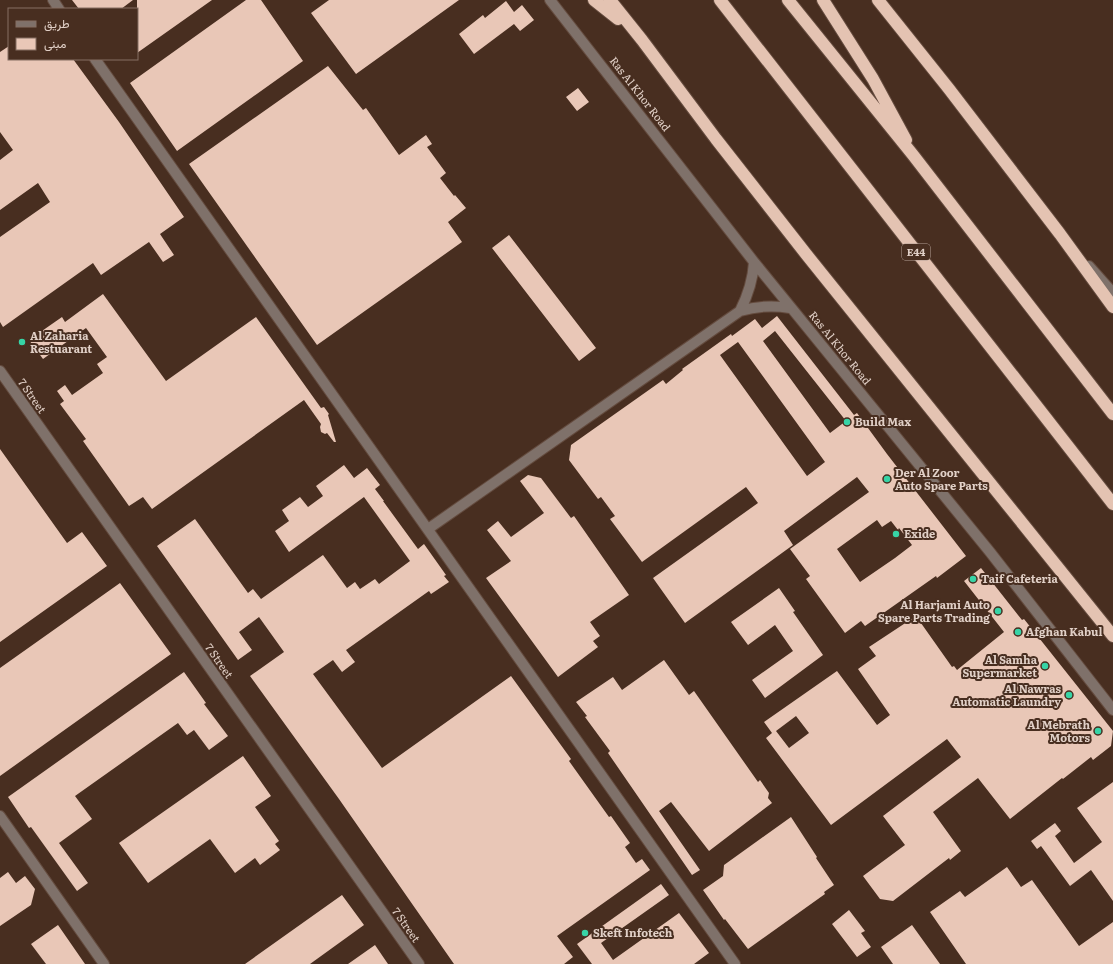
<svg xmlns="http://www.w3.org/2000/svg" width="1113" height="964" viewBox="0 0 1113 964" font-family="Literata,Vazirmatn,serif">
<style>
.building{fill:#e9c7b7;fill-rule:evenodd}
.lines{fill:none;stroke-linecap:round;stroke-linejoin:round}
.minor-casing{stroke:#644b3e;stroke-width:12}
.highway-casing{stroke:#644b3e;stroke-width:14}
.minor{stroke:#7f716a;stroke-width:10}
.highway{stroke:#e4c3b2;stroke-width:12}
.poi-dot{fill:#37d4a6;stroke:#482e20;stroke-width:1.5}
.labels{text-anchor:middle;stroke-width:4;stroke-linejoin:round;paint-order:stroke}
.shield{fill:#482e20;stroke:#b39f95;stroke-width:1}
.shield-label{font-size:10px;font-weight:bold;fill:#e1d0c7}
.street-label{font-size:11px;fill:#e1d0c7;stroke:#482e20}
.poi-label{font-size:11px;font-weight:bold;fill:#e1d0c7;stroke:#482e20;text-anchor:start}
</style>
<rect width="100%" height="100%" fill="#482e20"/>
<path class="building" d="M72,0h61l-12,9h-42z
M137,0h75l-75,53z
M246,0h15l42,61 -126,90 -47,-68z
M329,0h130l-103,74 -45,-61z
M506,1l8,11 8,-7 12,15 -14,11 -6,-7 -40,30 -15,-20 24,-19 2,3z
M9,46v13h64l46,63 65,95 -24,17 14,21 -11,7 -14,-20 -48,33 -8,-12 -90,64 -3,-5v-85l50,-35 -12,-19 -38,27v-50l13,-10 -13,-18v-80z
M328,66l35,44 3,-2 33,47 27,-20 6,9 -5,3 19,26 -6,5 14,18 1,-1 11,13 -18,14 14,20 -145,103 -128,-181z
M578,88l11,14 -12,9 -11,-14z
M509,235l87,113 -17,13 -87,-113z
M103,294l63,87 90,-64 65,91 3,-1 5,7 -1,1 8,27h-2l-7,-9 -2,1 -4,-2 -1,-5 1,-3 -17,-24 -152,109 -9,-12 -14,9 -46,-65 3,-2 -26,-35 4,-3 -7,-10 8,-6 7,10 31,-22 -6,-9 10,-7 -21,-29 -43,31 -14,-19 33,-23 3,5z
M777,316l77,99 3,-2 30,41 79,102 -29,22 -1,-2 -71,50 -4,-5 -16,12 -39,-54 4,-3 -20,-27 79,-57 -12,-15 -73,54 9,14 -108,78 -32,-45 105,-75 -12,-16 -104,75 -32,-43 5,-3 -14,-19 -3,2 -29,-39 2,-15 92,-65 3,4 17,-14 -1,-1 49,-35 1,2 23,-17 7,9zM775,331l71,90 -16,12 -67,-92zM738,342l87,120 -18,14 -87,-121zM877,520l5,7 9,-6 7,9 1,-2 13,17 -17,13 -35,24 -23,-33z
M0,449l67,94 15,-11 25,34 -107,76z
M344,465l10,13 13,-10 13,17 -5,4 9,12h-1l35,48 6,-5 22,31 -2,1 5,6 -18,12 -2,-3 -83,59 9,12 -13,10 -9,-12 -20,14 69,94 129,-92 60,83 -2,2 40,56 2,-1 19,27 -5,4 11,16 6,-4 8,11 -93,66 16,21 -9,7h-110l-115,-165 -89,-123 34,-24 -25,-35 -20,15 13,18 -14,10 -81,-114 38,-27 53,74 5,-4 8,10 62,-44 24,33 8,-6 5,7 15,-10 4,5 31,-23 -46,-64 -75,55 -14,-21 14,-10 -7,-11 18,-13 8,10 15,-11 -7,-10z
M528,475l13,3 30,40 3,-2 55,79 -39,27 10,14 -7,5 5,6 -40,30 -72,-99 25,-17 -24,-31 11,-9 13,16 33,-24 -24,-32z
M981,568l41,52 2,-1 89,112 -2,15 -18,14 -2,-3 -28,22 -1,-1 -52,41 -32,-41 -45,34 28,39 -11,9 -1,-2 -56,43 -13,-2 -17,-23 42,-31 -22,-29 78,-59 -14,-18 -116,86 -65,-87 6,-5 -8,-11 73,-51 40,54 13,-10 -32,-46 18,-13 -7,-9 47,-31 36,51 2,-1 3,4 47,-38 -40,-51zM796,716l13,17 -20,15 -13,-17z
M120,583l51,71 -171,122v-108z
M779,588l16,23 -2,1 30,43 -58,43 -13,-18 41,-29 -18,-26 -27,20 -17,-23z
M664,660l25,35 5,-4 64,91 2,-2 9,13 -1,5 4,5 -63,48 -38,-49 -12,9 41,59 -8,5 -84,-122 2,-2 -25,-34 2,-1 -11,-14 37,-25 9,13z
M184,672l22,31 -2,1 24,32 -19,14 -15,-20 -7,5 -9,-12 -103,73 17,23 -33,24 29,40 -11,8 -46,-64 -2,1 -21,-31z
M243,756l28,40 -16,11 24,34 -4,3 5,6 -20,15 -5,-7 -20,15 -25,-34 -62,44 -29,-40z
M1113,782v119l-22,-31 -21,16 -29,-40 -4,3 -6,-8 24,-18 6,8 -6,5 19,27 28,-21 -25,-34z
M791,817l26,40 -1,1 18,27 -10,7 1,2 -77,55 -23,-30 -1,1 -21,-30 20,-14 1,-11z
M1007,867l14,20 11,-7 47,66 34,-24v42h-147l-36,-52 30,-21 5,6z
M8,872l8,11 9,-7 10,13 -4,16 -31,21v-48z
M661,884l8,11 -68,48 12,17 66,-47 30,40 -15,11h-102l-15,-20z
M342,895l22,30 -54,39h-65z
M849,910l16,21 -4,2 10,14 -14,10 -25,-33z
M58,925l27,39h-39l-15,-20z
M912,925l28,39h-47l-12,-17z
M375,945l13,19h-40z"/>
<g class="lines">
<g class="minor-casing">
<path id="minor" d="M53,0l6,9
M550,0l204,262 236,290 123,158
M95,59l640,905
M1089,266l24,27
M740,311c8,-16 13,-31 14,-49
M0,371l419,593
M428,529l312,-218c17,-5 32,-6 50,-3
M0,816l104,148"/>
</g>
<g class="highway-casing">
<path id="highway" d="M594,0l24,19
M610,0l32,40 74,99 90,115 307,382
M720,0l393,504
M788,0l125,155 200,259
M823,0l50,79 33,61
M878,0l71,89 111,145 53,73"/>
</g>
<use href="#minor" class="minor"/>
<use href="#highway" class="highway"/>
</g>
<g class="poi-dot">
<circle cx="22" cy="342" r="4"/>
<circle cx="847" cy="422" r="4"/>
<circle cx="887" cy="479" r="4"/>
<circle cx="896" cy="534" r="4"/>
<circle cx="973" cy="579" r="4"/>
<circle cx="998" cy="611" r="4"/>
<circle cx="1018" cy="632" r="4"/>
<circle cx="1045" cy="666" r="4"/>
<circle cx="1069" cy="695" r="4"/>
<circle cx="1098" cy="731" r="4"/>
<circle cx="585" cy="933" r="4"/>
</g>
<g class="labels">
<rect class="shield" x="902" y="244" width="28" height="16" rx="3"/>
<g class="shield-label">
<text x="916" y="256">E44</text>
</g>
<g class="street-label">
<text transform="translate(640 94) rotate(52)" y="4">Ras Al Khor Road</text>
<text transform="translate(840 348) rotate(51)" y="4">Ras Al Khor Road</text>
<text transform="translate(32 396) rotate(55)" y="4">7 Street</text>
<text transform="translate(219 661) rotate(55)" y="4">7 Street</text>
<text transform="translate(406 925) rotate(55)" y="4">7 Street</text>
</g>
<g class="poi-label">
<text x="30" y="340">Al Zaharia<tspan x="30" dy="13">Restuarant</tspan></text>
<text x="855" y="426">Build Max</text>
<text x="895" y="477">Der Al Zoor<tspan x="895" dy="13">Auto Spare Parts</tspan></text>
<text x="904" y="538">Exide</text>
<text x="981" y="583">Taif Cafeteria</text>
<text x="990" y="609" text-anchor="end">Al Harjami Auto<tspan x="990" dy="13">Spare Parts Trading</tspan></text>
<text x="1026" y="636">Afghan Kabul</text>
<text x="1037" y="664" text-anchor="end">Al Samha<tspan x="1037" dy="13">Supermarket</tspan></text>
<text x="1061" y="693" text-anchor="end">Al Nawras<tspan x="1061" dy="13">Automatic Laundry</tspan></text>
<text x="1090" y="729" text-anchor="end">Al Mebrath<tspan x="1090" dy="13">Motors</tspan></text>
<text x="593" y="937">Skeft Infotech</text>
</g>
</g>
<rect x="8" y="8" width="130" height="52" fill="#482e20" stroke="#856f63"/>
<rect x="16" y="21" width="20" height="6" fill="#7f716a" stroke="#856f63"/>
<text x="44" y="28" font-size="12" fill="#e1d0c7">طريق</text>
<rect x="16" y="38" width="20" height="12" fill="#e9c7b7" stroke="#856f63"/>
<text x="44" y="48" font-size="12" fill="#e1d0c7">مبنى</text>
</svg>
